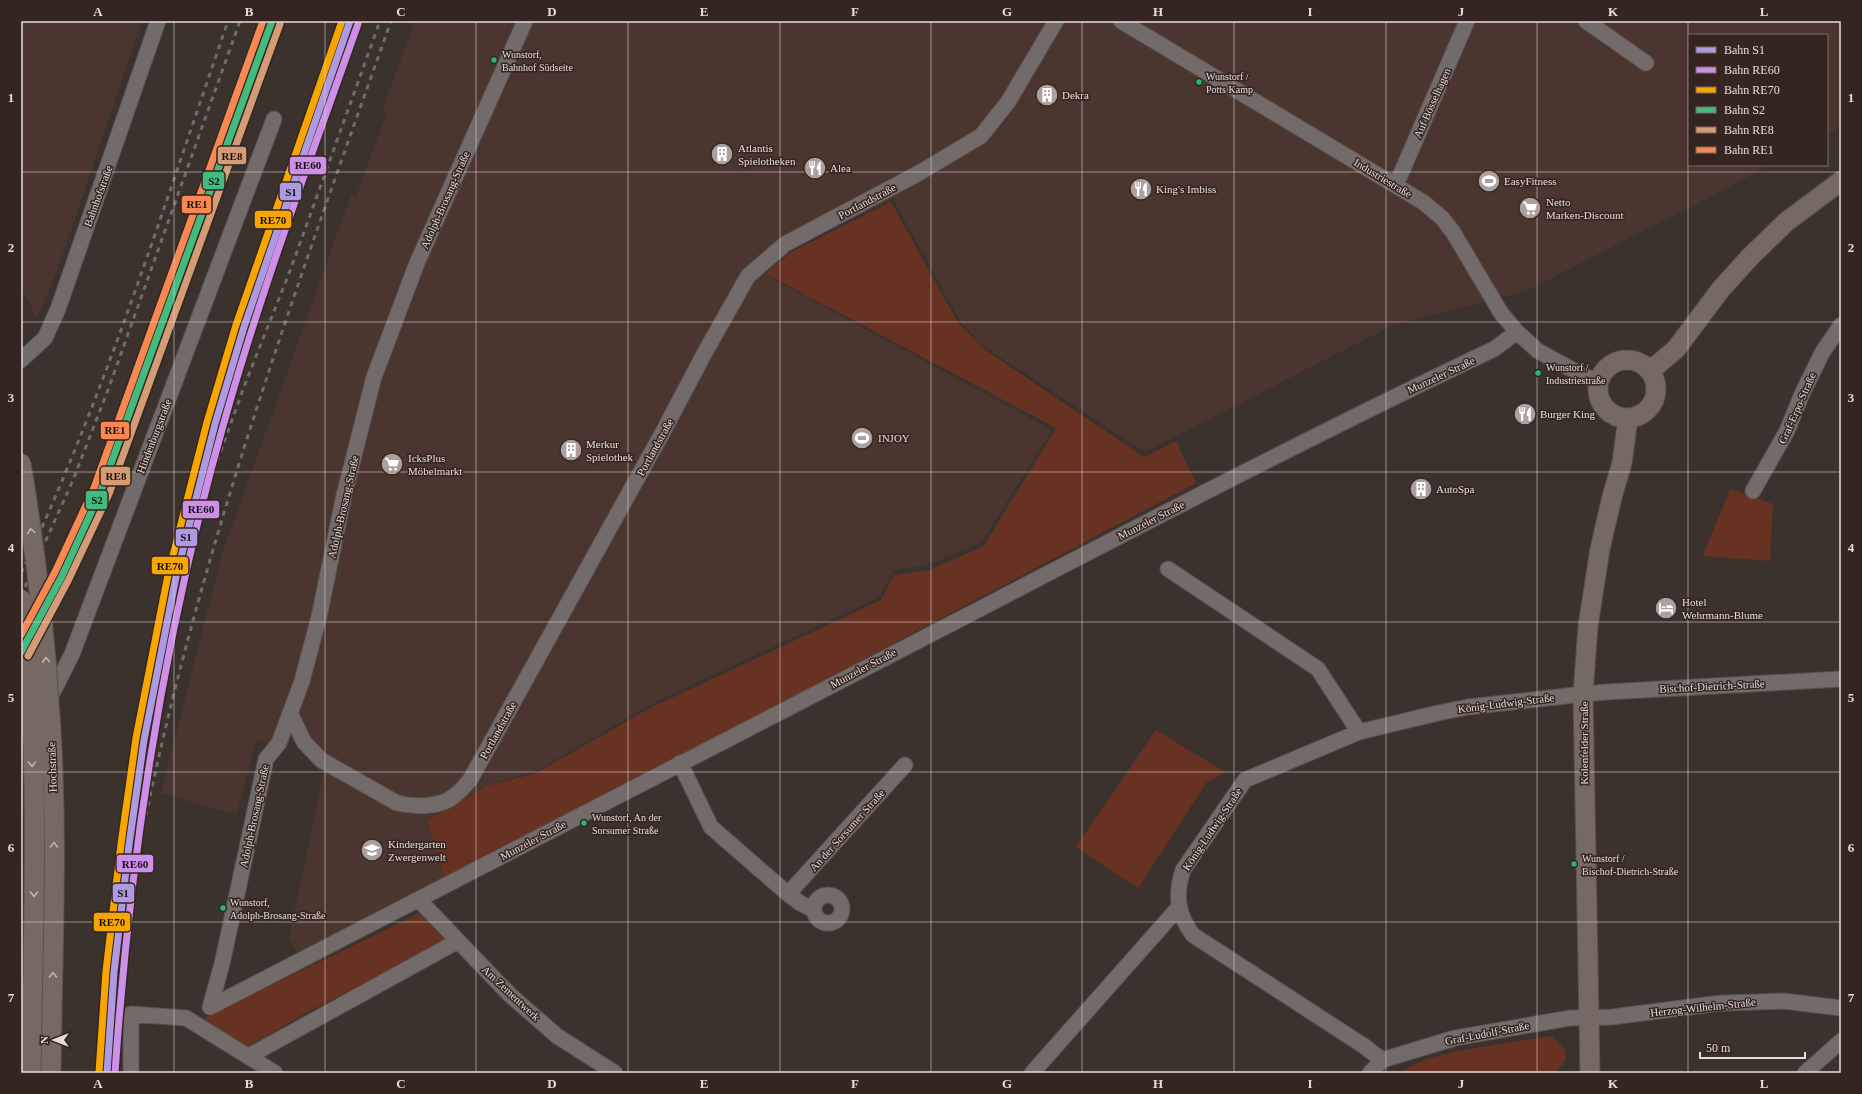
<svg xmlns="http://www.w3.org/2000/svg" width="1862" height="1094" viewBox="0 0 1862 1094" font-family="Georgia,serif">
<style>
.built{fill:#4b352f}
.green{fill:#673222}
.lines{fill:none;stroke-linecap:round;stroke-linejoin:round}
.minor-casing{stroke:#59514e;stroke-width:17}
.major-casing{stroke:#59514e;stroke-width:21}
.minor{stroke:#726b69;stroke-width:15}
.major{stroke:#766964;stroke-width:19}
.rail{stroke:#726b68;stroke-width:3;stroke-dasharray:5 5;stroke-linecap:butt}
.major-bridge-casing{stroke:#59514e;stroke-width:21;stroke-linecap:butt}
.major-bridge{stroke:#766964;stroke-width:19}
.rail-1-casing{stroke:#352520;stroke-width:10}
.rail-2-casing{stroke:#352520;stroke-width:10}
.rail-3-casing{stroke:#352520;stroke-width:10}
.rail-4-casing{stroke:#352520;stroke-width:10}
.rail-5-casing{stroke:#352520;stroke-width:10}
.rail-6-casing{stroke:#352520;stroke-width:10}
.rail-1{stroke:#ae9ae0;stroke-width:7}
.rail-2{stroke:#ce8fe9;stroke-width:7}
.rail-3{stroke:#f7a600;stroke-width:7}
.rail-4{stroke:#43bb7e;stroke-width:7}
.rail-5{stroke:#d39c74;stroke-width:7}
.rail-6{stroke:#f88751;stroke-width:7}
.oneway{stroke:#c0b4b0}
.grid{fill:none;stroke:#e8dcd9;stroke-width:1;stroke-opacity:0.55}
.bus-dot{fill:#20bc6c;stroke:#352520;stroke-width:1.5}
.labels{text-anchor:middle;stroke-width:3;stroke-linejoin:round;paint-order:stroke}
.bus-label{font-size:10px;fill:#e8dcd9;stroke:#352520;text-anchor:start}
.poi-label{font-size:11px;fill:#e8dcd9;stroke:#352520;text-anchor:start}
.street-label{font-size:11px;fill:#e8dcd9;stroke:#352520}
.line-badge{stroke:#352520;stroke-width:1.5}
.pale-badge-label{font-size:11px;text-anchor:middle;font-weight:bold;fill:#111}
.neatline{fill:none;stroke:#e8dcd9;stroke-width:1.5}
.grid-label{font-size:13px;text-anchor:middle;font-weight:bold;fill:#e8dcd9}
</style>
<rect width="100%" height="100%" fill="#3b322e"/>
<path class="built" d="M21,21h121l-85,250 -20,47 -16,-31z
M415,21h1426v106l-14,8v-100h-138v130h81l-73,39 -171,87 -133,34 -248,127 -162,-106 -22,-23 -68,-124 -101,50 -26,26 286,155 -71,113 -57,23 -30,4 -14,27 -221,103 -121,70 -51,16 -60,33 19,62 -148,73 -9,-16 35,-168 -34,-35 -23,8 -10,-4 -21,76 -75,-22 61,-239 129,-359 5,2 31,-85 -5,-2z"/>
<path class="green" d="M891,202l67,121 26,26 160,108 32,-16 20,42 -750,398 -19,-61 60,-34 49,-13 112,-64 233,-109 13,-25 35,-5 55,-24 72,-118 -290,-154 25,-22z
M1730,489l43,15 -3,57 -67,-5z
M1156,730l69,42 -19,11 -68,105 -62,-41z
M420,913l26,28 -142,73 -60,35 -40,-31z
M1552,1036l13,14 1,10 -11,13h-156l27,-14 36,-9z"/>
<g class="lines">
<g class="minor-casing">
<path id="minor" d="M1121,21l302,181 19,16 11,14 48,81 16,19 21,19 44,24 17,7
M1586,21l60,42
M1396,185l71,-164
M21,360l24,-22 13,-29 100,-288
M1753,491l34,-60 15,-37 20,-41 19,-28
M1168,569l150,100 41,63
M49,700l23,-46 202,-535
M291,715l13,27 17,18 76,43c17,4 43,5 57,-7 6,-4 11,-11 16,-16l194,-350 40,-76 44,-78 37,-32 134,-71 62,-37 27,-34 48,-81
M680,763l31,64 77,67 12,9 14,7
M788,894l117,-129
M814 909a14 14 0 1 1 28 0a14 14 0 1 1-28 0Z
M419,900l91,95 47,41 58,37
M210,1007c254,-130 507,-262 760,-393 173,-90 347,-181 524,-265l23,-17
M210,1007l12,-43 44,-205 13,-16 23,-62 17,-64 25,-122 30,-118 43,-114 108,-242
M249,1056l209,-115
M1382,1060l-18,-14 -171,-111c-16,-21 -18,-40 -10,-65l62,-90 114,-48 79,-19 30,-6 98,-11 40,-4 235,-13
M131,1073v-59l55,4 89,55
M1032,1073l147,-166
M1370,1073l12,-13 73,-22 115,-20 42,-1 109,-14 37,-1 25,-1 58,7
M1805,1073l36,-32"/>
</g>
<g class="major-casing">
<path id="major" d="M1598 389a29 29 0 1 1 58 0a29 29 0 1 1-58 0Z
M1650,371l26,-22 45,-60 29,-32 36,-35 55,-41
M31,1073l1,-59
M51,1073l1,-59
M1590,1073l-7,-379 5,-68 12,-77 12,-52 10,-34 6,-45"/>
</g>
<use href="#minor" class="minor"/>
<use href="#major" class="major"/>
<path class="rail" d="M21,573c84,-178 143,-367 207,-552
M21,596l52,-116 35,-90 132,-369
M153,692l28,-116 28,-92 36,-100 45,-113 90,-250
M110,1073c3,-35 5,-69 9,-104 47,-327 162,-638 272,-948"/>
<g class="major-bridge-casing">
<path id="major-bridge" d="M21,463c14,84 24,168 29,252 7,100 4,200 2,299
M21,599c18,136 14,278 11,415"/>
</g>
<use href="#major-bridge" class="major-bridge"/>
<g class="rail-1-casing">
<path id="rail-1" d="M107,1073l7,-101 15,-127 15,-105 32,-163 39,-153 29,-97 106,-306"/>
</g>
<g class="rail-2-casing">
<path id="rail-2" d="M115,1073c15,-220 48,-435 108,-647 38,-136 88,-269 135,-402"/>
</g>
<g class="rail-3-casing">
<path id="rail-3" d="M99,1072l7,-101 15,-127 15,-106 32,-163 39,-153 29,-97 106,-304"/>
</g>
<g class="rail-4-casing">
<path id="rail-4" d="M21,652l41,-76 39,-85 171,-470"/>
</g>
<g class="rail-5-casing">
<path id="rail-5" d="M28,656l41,-77 40,-85 171,-470"/>
</g>
<g class="rail-6-casing">
<path id="rail-6" d="M21,635l34,-63 39,-84 169,-467"/>
</g>
<use href="#rail-1" class="rail-1"/>
<use href="#rail-2" class="rail-2"/>
<use href="#rail-3" class="rail-3"/>
<use href="#rail-4" class="rail-4"/>
<use href="#rail-5" class="rail-5"/>
<use href="#rail-6" class="rail-6"/>
</g>
<defs><path id="oneway-chevron" d="M-2-3.5L2.5 0L-2 3.5" fill="none" stroke-width="1.6" stroke-linecap="round" stroke-linejoin="round"/></defs>
<g class="oneway">
<use href="#oneway-chevron" transform="translate(31 531) rotate(-98)"/>
<use href="#oneway-chevron" transform="translate(46 660) rotate(-94)"/>
<use href="#oneway-chevron" transform="translate(32 764) rotate(88)"/>
<use href="#oneway-chevron" transform="translate(54 845) rotate(-90)"/>
<use href="#oneway-chevron" transform="translate(34 894) rotate(91)"/>
<use href="#oneway-chevron" transform="translate(53 975) rotate(-89)"/>
</g>
<path class="grid" d="M174,21v1052M325,21v1052M476,21v1052M628,21v1052M780,21v1052M931,21v1052M1082,21v1052M1234,21v1052M1386,21v1052M1537,21v1052M1688,21v1052M21,172h1820M21,322h1820M21,472h1820M21,622h1820M21,772h1820M21,922h1820"/>
<defs>
<g id="building-disc" transform="scale(1.15)"><circle r="9.5" fill="#aba09d" stroke="#352520"/><path d="M-4-6H4V6H1V3H-1V6H-4ZM-2.5-4.3h1.7v1.8h-1.7ZM.8-4.3h1.7v1.8H.8ZM-2.5-1h1.7V.8h-1.7ZM.8-1h1.7V.8H.8Z" fill="#fff"/></g>
<g id="restaurant-disc" transform="scale(1.15)"><circle r="9.5" fill="#aba09d" stroke="#352520"/><path d="M-5-6h1v4h1v-4h1v4h1v-4h1v5L-1.5 .5V6h-2V.5L-5-1ZM5-6V6H3V1.5H1.5Q1.5-4 5-6Z" fill="#fff"/></g>
<g id="stadium-disc" transform="scale(1.15)"><circle r="9.5" fill="#aba09d" stroke="#352520"/><path d="M0-5a6.5 5 0 1 0 0 10a6.5 5 0 1 0 0-10ZM-3.5-1.8h7v3.6h-7Z" fill="#fff"/></g>
<g id="supermarket-disc" transform="scale(1.15)"><circle r="9.5" fill="#aba09d" stroke="#352520"/><path d="M-6-5.5h2.5l.6 2H6L4.5 2H-2.5L-4.4-4H-6ZM-1.5 3.2a1.3 1.3 0 1 0 .1 0ZM3 3.2a1.3 1.3 0 1 0 .1 0Z" fill="#fff"/></g>
<g id="hotel-disc" transform="scale(1.15)"><circle r="9.5" fill="#aba09d" stroke="#352520"/><path d="M-6-4.5h1.5V1H6V5H4.5V3h-9V5H-6ZM-4 0a1.8 1.8 0 1 1 3.6 0ZM.5 0V-2.5h3Q6-2.5 6 0Z" fill="#fff"/></g>
<g id="school-disc" transform="scale(1.15)"><circle r="9.5" fill="#aba09d" stroke="#352520"/><path d="M0-5L7-2L0 1L-7-2ZM-4 1L0 2.5L4 1V4Q0 6-4 4Z" fill="#fff"/></g>
</defs>
<g fill-rule="evenodd">
<use href="#building-disc" x="1047" y="95"/>
<use href="#building-disc" x="722" y="154"/>
<use href="#restaurant-disc" x="815" y="168"/>
<use href="#stadium-disc" x="1489" y="181"/>
<use href="#restaurant-disc" x="1141" y="189"/>
<use href="#supermarket-disc" x="1530" y="208"/>
<use href="#restaurant-disc" x="1525" y="414"/>
<use href="#stadium-disc" x="862" y="438"/>
<use href="#building-disc" x="571" y="450"/>
<use href="#supermarket-disc" x="392" y="464"/>
<use href="#building-disc" x="1421" y="489"/>
<use href="#hotel-disc" x="1666" y="608"/>
<use href="#school-disc" x="372" y="850"/>
</g>
<g class="bus-dot">
<circle cx="494" cy="60" r="3.5"/>
<circle cx="1199" cy="82" r="3.5"/>
<circle cx="1538" cy="373" r="3.5"/>
<circle cx="584" cy="823" r="3.5"/>
<circle cx="1574" cy="864" r="3.5"/>
<circle cx="223" cy="908" r="3.5"/>
</g>
<g class="labels">
<g class="bus-label">
<text x="502" y="58">Wunstorf,<tspan x="502" dy="13">Bahnhof Südseite</tspan></text>
<text x="1206" y="80">Wunstorf /<tspan x="1206" dy="13">Potts Kamp</tspan></text>
<text x="1546" y="371">Wunstorf /<tspan x="1546" dy="13">Industriestraße</tspan></text>
<text x="592" y="821">Wunstorf, An der<tspan x="592" dy="13">Sorsumer Straße</tspan></text>
<text x="1582" y="862">Wunstorf /<tspan x="1582" dy="13">Bischof-Dietrich-Straße</tspan></text>
<text x="230" y="906">Wunstorf,<tspan x="230" dy="13">Adolph-Brosang-Straße</tspan></text>
</g>
<g class="poi-label">
<text x="1062" y="99">Dekra</text>
<text x="738" y="152">Atlantis<tspan x="738" dy="13">Spielotheken</tspan></text>
<text x="830" y="172">Alea</text>
<text x="1504" y="185">EasyFitness</text>
<text x="1156" y="193">King's Imbiss</text>
<text x="1546" y="206">Netto<tspan x="1546" dy="13">Marken-Discount</tspan></text>
<text x="1540" y="418">Burger King</text>
<text x="878" y="442">INJOY</text>
<text x="586" y="448">Merkur<tspan x="586" dy="13">Spielothek</tspan></text>
<text x="408" y="462">IcksPlus<tspan x="408" dy="13">Möbelmarkt</tspan></text>
<text x="1436" y="493">AutoSpa</text>
<text x="1682" y="606">Hotel<tspan x="1682" dy="13">Wehrmann-Blume</tspan></text>
<text x="388" y="848">Kindergarten<tspan x="388" dy="13">Zwergenwelt</tspan></text>
</g>
<g class="street-label">
<text transform="translate(1432 103) rotate(-66)" y="4">Auf Bösselhagen</text>
<text transform="translate(1383 178) rotate(31)" y="4">Industriestraße</text>
<text transform="translate(98 196) rotate(-70)" y="4">Bahnhofstraße</text>
<text transform="translate(445 200) rotate(-66)" y="4">Adolph-Brosang-Straße</text>
<text transform="translate(867 201) rotate(-28)" y="4">Portlandstraße</text>
<text transform="translate(1441 375) rotate(-25)" y="4">Munzeler Straße</text>
<text transform="translate(1797 408) rotate(-66)" y="4">Graf-Erpo-Straße</text>
<text transform="translate(154 436) rotate(-69)" y="4">Hindenburgstraße</text>
<text transform="translate(655 447) rotate(-61)" y="4">Portlandstraße</text>
<text transform="translate(343 507) rotate(-77)" y="4">Adolph-Brosang-Straße</text>
<text transform="translate(1151 520) rotate(-27)" y="4">Munzeler Straße</text>
<text transform="translate(863 668) rotate(-28)" y="4">Munzeler Straße</text>
<text transform="translate(1712 686) rotate(-3)" y="4">Bischof-Dietrich-Straße</text>
<text transform="translate(1506 703) rotate(-7)" y="4">König-Ludwig-Straße</text>
<text transform="translate(498 730) rotate(-61)" y="4">Portlandstraße</text>
<text transform="translate(1584 743) rotate(-90)" y="4">Kolenfelder Straße</text>
<text transform="translate(52 767) rotate(-92)" y="4">Hochstraße</text>
<text transform="translate(254 816) rotate(-78)" y="4">Adolph-Brosang-Straße</text>
<text transform="translate(1212 829) rotate(-56)" y="4">König-Ludwig-Straße</text>
<text transform="translate(847 830) rotate(-48)" y="4">An der Sorsumer Straße</text>
<text transform="translate(533 840) rotate(-28)" y="4">Munzeler Straße</text>
<text transform="translate(511 993) rotate(43)" y="4">Am Zementwerk</text>
<text transform="translate(1703 1007) rotate(-6)" y="4">Herzog-Wilhelm-Straße</text>
<text transform="translate(1487 1033) rotate(-11)" y="4">Graf-Ludolf-Straße</text>
</g>
</g>
<g class="line-badge">
<rect x="217" y="146" width="30" height="19" rx="4" fill="#d39c74"/>
<rect x="289" y="156" width="38" height="19" rx="4" fill="#ce8fe9"/>
<rect x="202" y="171" width="23" height="19" rx="4" fill="#43bb7e"/>
<rect x="279" y="182" width="23" height="19" rx="4" fill="#ae9ae0"/>
<rect x="181" y="195" width="31" height="19" rx="4" fill="#f88751"/>
<rect x="254" y="210" width="38" height="19" rx="4" fill="#f7a600"/>
<rect x="100" y="421" width="30" height="19" rx="4" fill="#f88751"/>
<rect x="100" y="466" width="31" height="20" rx="4" fill="#d39c74"/>
<rect x="85" y="490" width="23" height="20" rx="4" fill="#43bb7e"/>
<rect x="182" y="500" width="38" height="19" rx="4" fill="#ce8fe9"/>
<rect x="175" y="528" width="23" height="19" rx="4" fill="#ae9ae0"/>
<rect x="151" y="556" width="38" height="19" rx="4" fill="#f7a600"/>
<rect x="116" y="854" width="38" height="19" rx="4" fill="#ce8fe9"/>
<rect x="112" y="883" width="23" height="20" rx="4" fill="#ae9ae0"/>
<rect x="93" y="912" width="38" height="20" rx="4" fill="#f7a600"/>
</g>
<g class="pale-badge-label">
<text x="232" y="160">RE8</text>
<text x="308" y="169">RE60</text>
<text x="214" y="185">S2</text>
<text x="291" y="196">S1</text>
<text x="197" y="208">RE1</text>
<text x="273" y="224">RE70</text>
<text x="115" y="434">RE1</text>
<text x="116" y="480">RE8</text>
<text x="97" y="504">S2</text>
<text x="201" y="513">RE60</text>
<text x="186" y="541">S1</text>
<text x="170" y="570">RE70</text>
<text x="135" y="868">RE60</text>
<text x="123" y="897">S1</text>
<text x="112" y="926">RE70</text>
</g>
<rect width="1862" height="1094" fill="none" stroke="#352520" stroke-width="44"/>
<rect x="1688" y="34" width="140" height="132" fill="#352520" stroke="#7d6e6a"/>
<rect x="1696" y="47" width="20" height="6" fill="#ae9ae0" stroke="#7d6e6a"/>
<text x="1724" y="54" font-size="12" fill="#e8dcd9">Bahn S1</text>
<rect x="1696" y="67" width="20" height="6" fill="#ce8fe9" stroke="#7d6e6a"/>
<text x="1724" y="74" font-size="12" fill="#e8dcd9">Bahn RE60</text>
<rect x="1696" y="87" width="20" height="6" fill="#f7a600" stroke="#7d6e6a"/>
<text x="1724" y="94" font-size="12" fill="#e8dcd9">Bahn RE70</text>
<rect x="1696" y="107" width="20" height="6" fill="#43bb7e" stroke="#7d6e6a"/>
<text x="1724" y="114" font-size="12" fill="#e8dcd9">Bahn S2</text>
<rect x="1696" y="127" width="20" height="6" fill="#d39c74" stroke="#7d6e6a"/>
<text x="1724" y="134" font-size="12" fill="#e8dcd9">Bahn RE8</text>
<rect x="1696" y="147" width="20" height="6" fill="#f88751" stroke="#7d6e6a"/>
<text x="1724" y="154" font-size="12" fill="#e8dcd9">Bahn RE1</text>
<g transform="translate(54 1040) rotate(270)" stroke="#352520" stroke-width="3" paint-order="stroke">
<path d="M0-3L7 15L0 10L-7 15Z" fill="#e8dcd9"/>
<text y="-6" font-size="11" font-weight="bold" text-anchor="middle" fill="#e8dcd9">N</text>
</g>
<path d="M1700 1052v6h105v-6" fill="none" stroke="#e8dcd9" stroke-width="2"/>
<text x="1706" y="1052" font-size="12" fill="#e8dcd9" stroke="#352520" stroke-width="3" paint-order="stroke">50 m</text>
<rect x="22" y="22" width="1818" height="1050" class="neatline"/>
<g class="grid-label">
<text x="98" y="16">A</text>
<text x="249" y="16">B</text>
<text x="401" y="16">C</text>
<text x="552" y="16">D</text>
<text x="704" y="16">E</text>
<text x="855" y="16">F</text>
<text x="1007" y="16">G</text>
<text x="1158" y="16">H</text>
<text x="1310" y="16">I</text>
<text x="1461" y="16">J</text>
<text x="1613" y="16">K</text>
<text x="1764" y="16">L</text>
<text x="11" y="102">1</text>
<text x="1851" y="102">1</text>
<text x="11" y="252">2</text>
<text x="1851" y="252">2</text>
<text x="11" y="402">3</text>
<text x="1851" y="402">3</text>
<text x="11" y="552">4</text>
<text x="1851" y="552">4</text>
<text x="11" y="702">5</text>
<text x="1851" y="702">5</text>
<text x="11" y="852">6</text>
<text x="1851" y="852">6</text>
<text x="11" y="1002">7</text>
<text x="1851" y="1002">7</text>
<text x="98" y="1088">A</text>
<text x="249" y="1088">B</text>
<text x="401" y="1088">C</text>
<text x="552" y="1088">D</text>
<text x="704" y="1088">E</text>
<text x="855" y="1088">F</text>
<text x="1007" y="1088">G</text>
<text x="1158" y="1088">H</text>
<text x="1310" y="1088">I</text>
<text x="1461" y="1088">J</text>
<text x="1613" y="1088">K</text>
<text x="1764" y="1088">L</text>
</g>
</svg>
